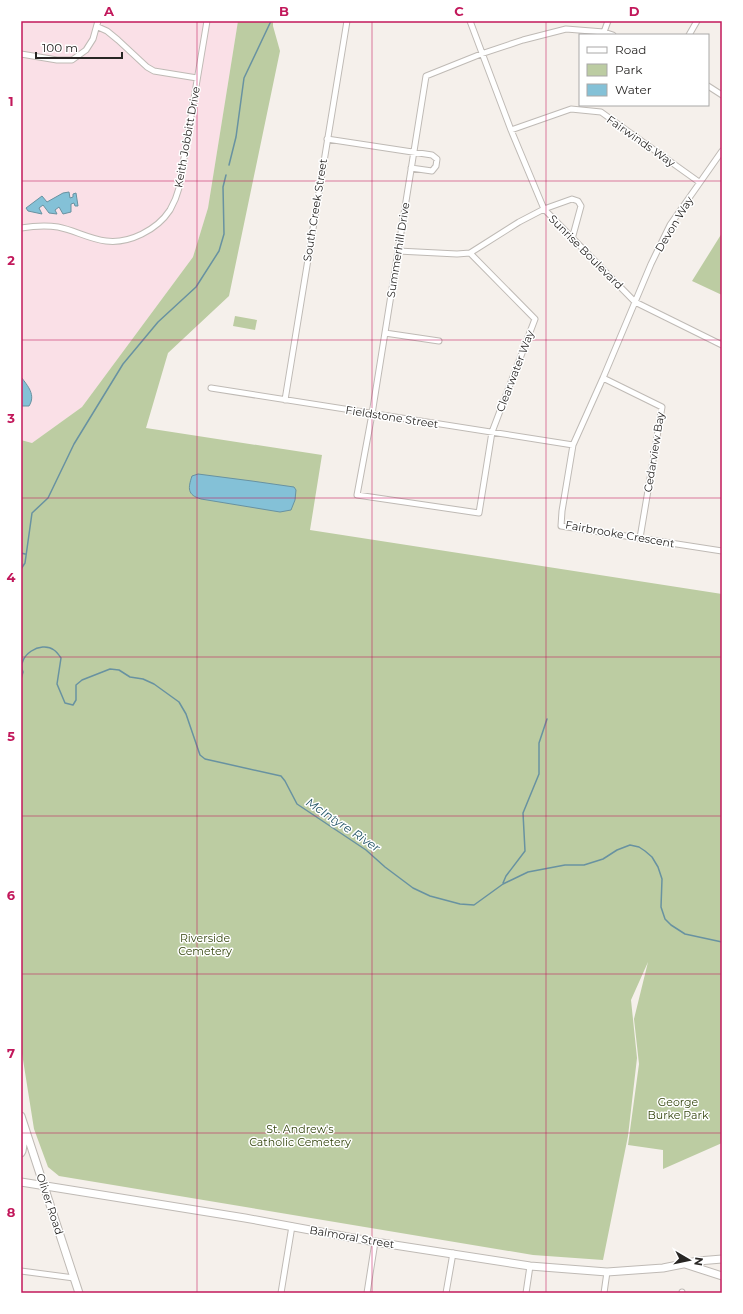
<svg xmlns="http://www.w3.org/2000/svg" width="743" height="1314" viewBox="0 0 743 1314" font-family="Montserrat,sans-serif">
<style>
.medical{fill:#fae0e7}
.green{fill:#bccca2}
.water{fill:#84c1d7;stroke:#6892a1}
.lines{fill:none;stroke-linecap:round;stroke-linejoin:round}
.stream{stroke:#6892a1;stroke-width:1.5}
.minor-casing{stroke:#bfbab5;stroke-width:7}
.secondary-casing{stroke:#bfbab5;stroke-width:9}
.minor{stroke:#fff;stroke-width:5}
.secondary{stroke:#fff;stroke-width:7}
.grid{fill:none;stroke:#c2185b;stroke-width:1;stroke-opacity:0.55}
.labels{text-anchor:middle;stroke-width:3;stroke-linejoin:round;paint-order:stroke}
.street-label{font-size:11px;fill:#282624;stroke:#fff}
.park-label{font-size:11px;fill:#34450e;stroke:#fff}
.water-label{font-size:12px;font-style:italic;fill:#225465;stroke:#fff}
.neatline{fill:none;stroke:#c2185b;stroke-width:1.5}
.grid-label{font-size:13px;text-anchor:middle;font-weight:bold;fill:#c2185b}
</style>
<rect width="100%" height="100%" fill="#f5f0eb"/>
<path class="medical" d="M21,21h217l-30,187 -15,49 -111,150 -50,36 -11,-3z"/>
<path class="green" d="M238,21h35v5l7,25 -51,245 -61,57 -22,75 176,27 -12,75 412,64v549l-59,26v-19l-35,-5 11,-81 -5,-45 14,-57 -17,38 6,58 -9,78 -25,124 -70,-5 -474,-79 -11,-9 -14,-38 -13,-82v-607l11,3 50,-36 111,-150 15,-49z
M722,233v62l-30,-14z
M235,316l22,4 -2,10 -22,-4z"/>
<path class="water" d="M69,192l1,6 3,-1v-3l3,-1 2,13h-3l-1,-3 -3,1v8l-8,2 -4,-7 -4,3 2,4 -8,-1 -6,-8 -4,3 3,6 -14,-3 -2,-3 16,-12 5,6 16,-9z
M21,377c7,9 15,18 8,29h-8z
M198,474l54,7 42,6 2,3 -1,10 -4,10 -11,2 -79,-13c-14,-4 -13,-11 -9,-23z"/>
<g class="lines">
<path class="stream" d="M229,165l7,-28 8,-59 27,-57
M21,553l4,1
M21,569l4,-6 7,-50 16,-15 26,-54 49,-80 35,-42 38,-35 23,-36 5,-17 -1,-47 3,-12
M21,679l2,-7c-7,-16 18,-32 31,-22 3,2 5,5 7,8l-4,26 8,19 8,2 3,-5v-15l6,-5 28,-11 9,1 11,7 13,2 11,5 25,18 7,12 14,41 5,4 76,17 4,5 12,23 69,46 19,17 28,21 17,8 30,8 14,1 29,-21 25,-12 37,-7h19l19,-6 14,-9 13,-5 9,2 6,4 7,6 6,10 4,12 -1,28 4,12 6,6 14,9 37,8
M503,883l3,-7 19,-25 -2,-38 16,-39v-31l8,-24"/>
<g class="minor-casing">
<path id="minor" d="M470,21l41,109 33,79 91,93 87,43
M98,27l9,4 11,9 29,27 7,4 43,7
M604,32l4,-11
M689,35l8,-14
M21,54l36,6h15l14,-10 7,-11 5,-18
M708,86l14,9
M511,130l60,-21 30,3 98,70
M327,139l105,16 5,4 -1,7 -4,5 -21,-3
M722,151l-52,74 -19,39 -48,114 -30,67 -11,66 -1,15 161,25
M21,228c12,-2 25,-3 37,-1 16,3 31,12 48,14 23,3 51,-11 64,-31 4,-7 7,-14 9,-22l28,-167
M398,251l59,3 13,-1 49,-31 25,-13 28,-10 6,2 3,5 -9,33
M470,253l65,66 -43,113 -13,81 -122,-18 15,-81 54,-338 55,-22 42,-14 43,-11 38,3 9,3
M385,333l54,8
M603,378l59,29 -22,131
M211,388l362,57
M285,400l62,-379
M21,1271l53,7
M281,1293l11,-67
M367,1293l8,-51
M446,1293l7,-40
M526,1293l4,-27
M604,1293l3,-21
M682,1293v-1"/>
</g>
<g class="secondary-casing">
<path id="secondary" d="M21,1116l58,177
M21,1153l1,-2 3,-19
M21,1182l224,36 130,24 155,24 77,6 56,-4 35,-7 24,-2
M685,1264l37,12"/>
</g>
<use href="#minor" class="minor"/>
<use href="#secondary" class="secondary"/>
</g>
<path class="grid" d="M197,21v1272M372,21v1272M546,21v1272M21,181h701M21,340h701M21,498h701M21,657h701M21,816h701M21,974h701M21,1133h701"/>
<g class="labels">
<g class="street-label">
<text transform="translate(187 137) rotate(-80)" y="4">Keith Jobbitt Drive</text>
<text transform="translate(641 141) rotate(35)" y="4">Fairwinds Way</text>
<text transform="translate(315 210) rotate(-81)" y="4">South Creek Street</text>
<text transform="translate(674 224) rotate(-59)" y="4">Devon Way</text>
<text transform="translate(398 250) rotate(-81)" y="4">Summerhill Drive</text>
<text transform="translate(586 252) rotate(45)" y="4">Sunrise Boulevard</text>
<text transform="translate(515 371) rotate(-69)" y="4">Clearwater Way</text>
<text transform="translate(392 417) rotate(9)" y="4">Fieldstone Street</text>
<text transform="translate(654 452) rotate(-81)" y="4">Cedarview Bay</text>
<text transform="translate(620 534) rotate(10)" y="4">Fairbrooke Crescent</text>
<text transform="translate(50 1204) rotate(72)" y="4">Oliver Road</text>
<text transform="translate(352 1237) rotate(10)" y="4">Balmoral Street</text>
</g>
<g class="park-label">
<text x="205" y="942">Riverside<tspan x="205" dy="13">Cemetery</tspan></text>
<text x="678" y="1106">George<tspan x="678" dy="13">Burke Park</tspan></text>
<text x="300" y="1133">St. Andrew's<tspan x="300" dy="13">Catholic Cemetery</tspan></text>
</g>
<g class="water-label">
<text transform="translate(343 825) rotate(34)" y="4">McIntyre River</text>
</g>
</g>
<rect width="743" height="1314" fill="none" stroke="#ffffff" stroke-width="44"/>
<rect x="579" y="34" width="130" height="72" fill="#ffffff" stroke="#a9a8a7"/>
<rect x="587" y="47" width="20" height="6" fill="#ffffff" stroke="#a9a8a7"/>
<text x="615" y="54" font-size="12" fill="#282624">Road</text>
<rect x="587" y="64" width="20" height="12" fill="#bccca2" stroke="#a9a8a7"/>
<text x="615" y="74" font-size="12" fill="#282624">Park</text>
<rect x="587" y="84" width="20" height="12" fill="#84c1d7" stroke="#a9a8a7"/>
<text x="615" y="94" font-size="12" fill="#282624">Water</text>
<g transform="translate(689 1260) rotate(99)" stroke="#ffffff" stroke-width="3" paint-order="stroke">
<path d="M0-3L7 15L0 10L-7 15Z" fill="#282624"/>
<text y="-6" font-size="11" font-weight="bold" text-anchor="middle" fill="#282624">N</text>
</g>
<path d="M36 52v6h86v-6" fill="none" stroke="#282624" stroke-width="2"/>
<text x="42" y="52" font-size="12" fill="#282624" stroke="#ffffff" stroke-width="3" paint-order="stroke">100 m</text>
<rect x="22" y="22" width="699" height="1270" class="neatline"/>
<g class="grid-label">
<text x="109" y="16">A</text>
<text x="284" y="16">B</text>
<text x="459" y="16">C</text>
<text x="634" y="16">D</text>
<text x="11" y="106">1</text>
<text x="11" y="265">2</text>
<text x="11" y="423">3</text>
<text x="11" y="582">4</text>
<text x="11" y="741">5</text>
<text x="11" y="900">6</text>
<text x="11" y="1058">7</text>
<text x="11" y="1217">8</text>
</g>
</svg>
